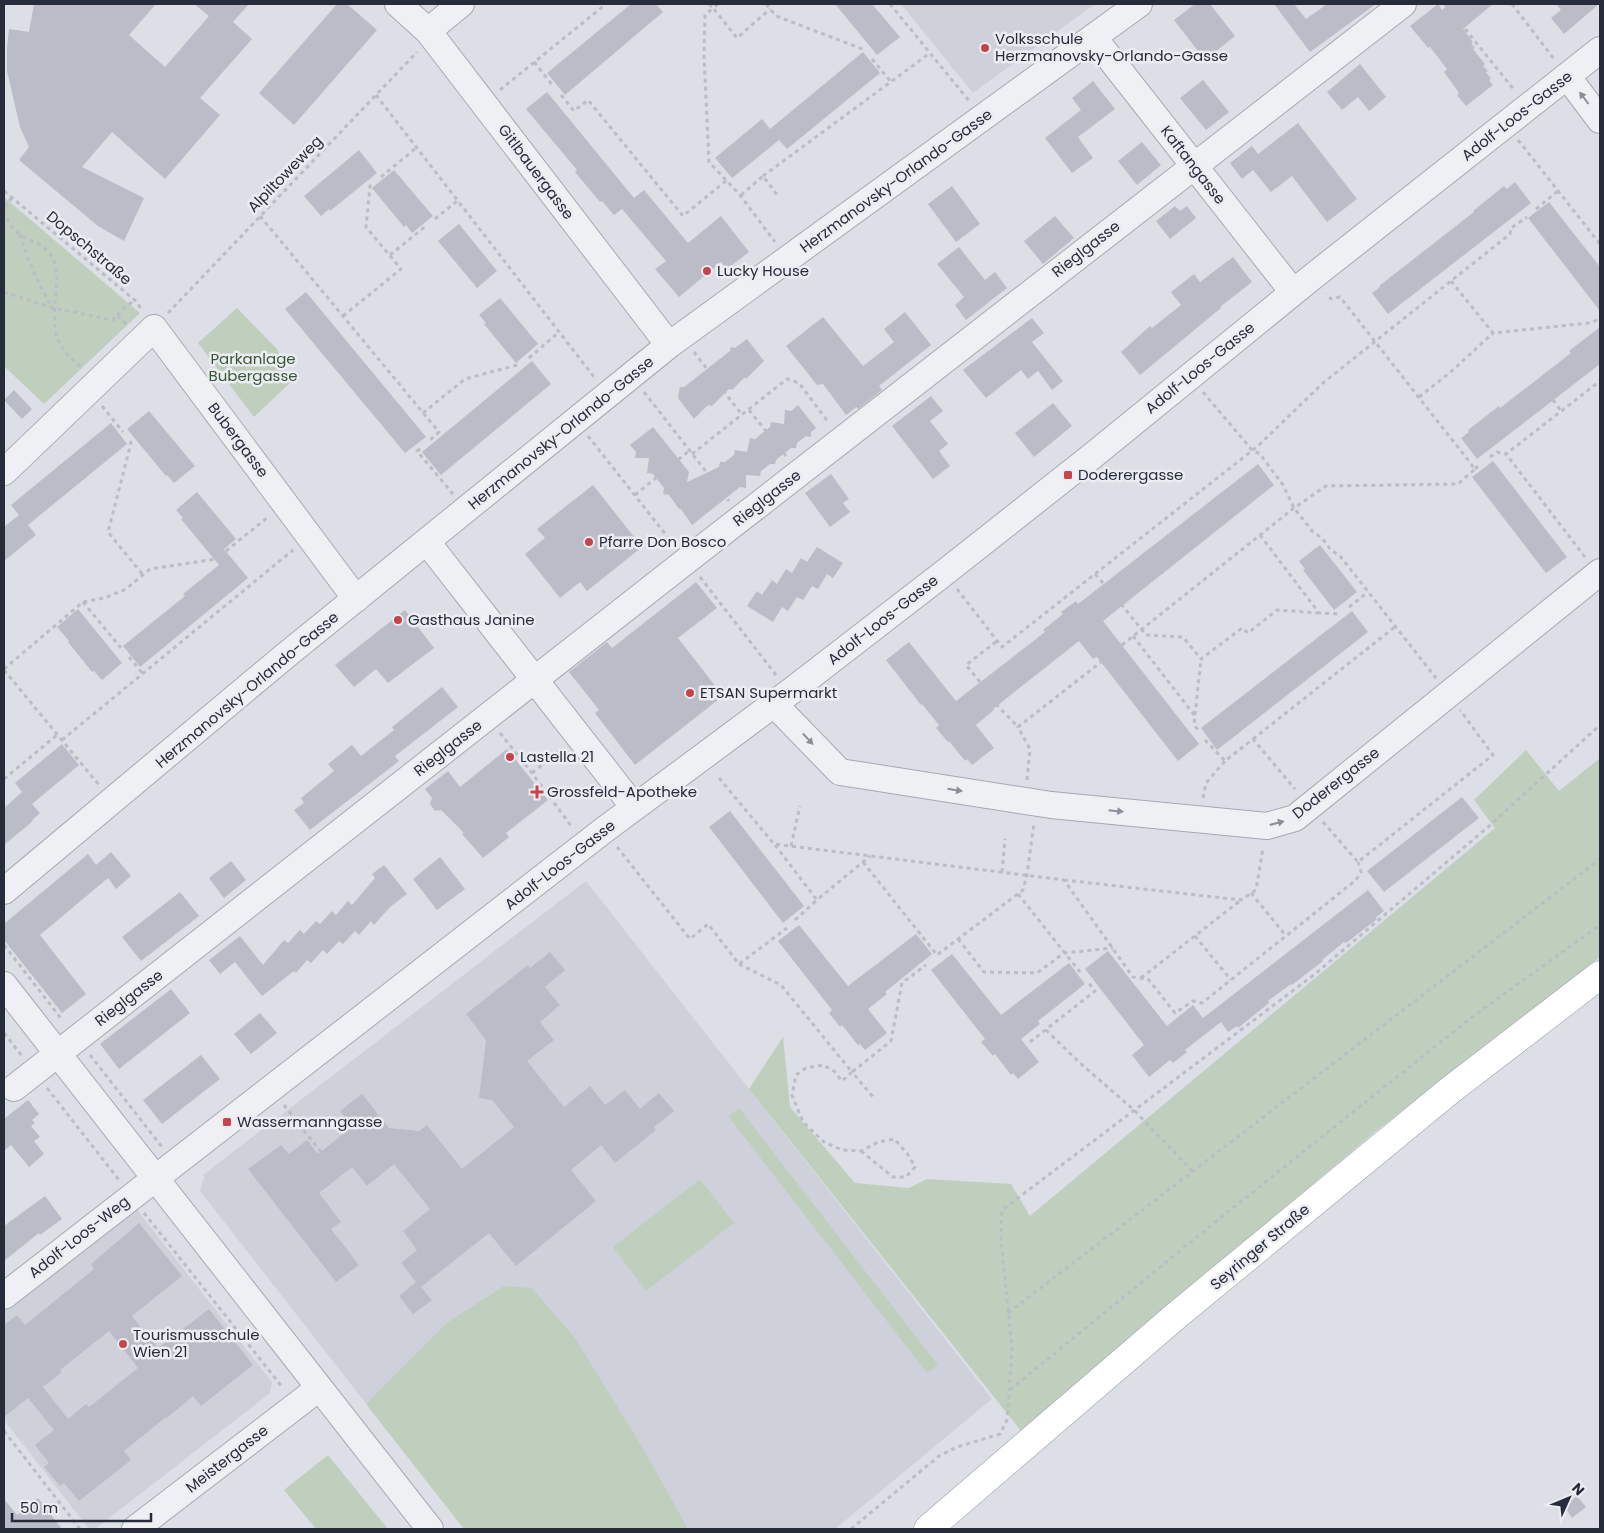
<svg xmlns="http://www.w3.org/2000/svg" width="1604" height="1533" viewBox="0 0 1604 1533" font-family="Poppins,sans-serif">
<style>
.built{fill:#ced1da}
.green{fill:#c0cfbd}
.building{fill:#babdc8;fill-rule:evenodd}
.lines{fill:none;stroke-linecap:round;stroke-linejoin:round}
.minor-casing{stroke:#a6a9b2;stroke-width:28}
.major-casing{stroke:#9ca2b0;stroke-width:29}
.path{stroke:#babdc4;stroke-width:3;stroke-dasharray:4 4;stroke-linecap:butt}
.minor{stroke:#eef0f4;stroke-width:26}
.major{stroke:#fff;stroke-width:28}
.oneway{fill:#8a8e98}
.poi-dot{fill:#c6454a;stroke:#ebedf3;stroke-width:2}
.labels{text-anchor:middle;stroke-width:5;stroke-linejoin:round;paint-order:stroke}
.poi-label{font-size:15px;fill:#272c3b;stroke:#ebedf3;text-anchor:start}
.street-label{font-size:15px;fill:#272c3b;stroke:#ebedf3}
.park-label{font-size:15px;fill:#375635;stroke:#ebedf3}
</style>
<rect width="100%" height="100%" fill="#dcdfe5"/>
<path class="built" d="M901,4h194l-122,89z
M586,881l406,518 -157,130h-371l-264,-338 3,-11 2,-2 -2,-3z
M135,1207l137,175 -2,11 -175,136h-6l-85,-109v-115z"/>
<path class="green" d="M4,197l136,116 -96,91 -40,-38z
M237,308l40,41 14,33 -37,35 -56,-74z
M1526,750l33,41 41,-33v199l-224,174 -355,300 -272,-342 34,-52 7,70 65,76 54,5 18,-9 84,5 19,32 465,-388 -21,-28z
M739,1108l199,257 -11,8 -199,-257z
M700,1179l34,44 -88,68 -33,-44z
M504,1286l28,2 43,50 69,112 44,79h-224l-98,-125 82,-82z
M328,1455l60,74h-72l-32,-39z"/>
<path class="building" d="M34,4h122l-27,31 36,32 44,-51 -15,-12h55l-16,18 19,17 -52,59 20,17 -55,64 -53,-47 -30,35 62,31 -20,43 -26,-15 -79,-66 10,-13 -9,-20 -13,-56v-24l2,-18 20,3z
M337,4h10l30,26 -83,95 -35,-32z
M631,4h25l7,8 -98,83 -18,-22z
M835,4h37l28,33 -23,18z
M1195,4h15l25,32 -30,24 -31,-40z
M1274,4h20l12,15 21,-15h49l-66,48z
M1438,4l4,6 7,-6h44l-30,25 10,13 -2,1 4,5 -2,1 12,15 -2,2 5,5 -2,1 5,7 -2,1 4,5 -27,21 -9,-11 2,-2 -15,-21 3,-3 -17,-22 -2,1 -18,-22z
M1556,4h43l-35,30 -13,-16 10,-8z
M863,52l17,21 -93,76 -8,-9 -47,38 -17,-20 47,-39 8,10z
M1360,64l26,33 -17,14 -11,-14 -16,13 -15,-18z
M1203,80l26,32 -23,18 -26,-32z
M1093,81l22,28 -37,28 15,21 -21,15 -27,-35 36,-28 -9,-12z
M547,92l87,106 10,-8 44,53 33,-27 28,36 -22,17 -6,-7 -42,35 -24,-28 11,-8 -44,-52 -8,6 -12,-14 -2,1 -25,-30 2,-2 -51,-61z
M1298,123l59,76 -30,23 -35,-46 -21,16 -18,-22 -11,9 -12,-16 22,-17 6,8z
M1142,142l19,23 -24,20 -19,-24z
M359,150l18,23 -47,38 -1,-2 -8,7 -17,-20z
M394,170l39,46 -21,17 -6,-8 -2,2 -32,-39z
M1515,182l16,21 -143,111 -16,-21 8,-6 -1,-1 95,-74 -1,-1 31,-25 3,3z
M952,186l28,38 -24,18 -28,-38z
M1549,202l51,65v44l-72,-93z
M1175,206l5,5 7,-5 9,12 -26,21 -14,-18z
M1055,216l19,22 -31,26 -19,-23z
M459,224l38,47 -20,17 -39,-47z
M959,247l26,33 10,-8 12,16 -41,32 -11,-15 9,-8 -27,-33z
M1233,257l19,25 -32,25 1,1 -81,67 -19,-23 29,-26 2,2 29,-23 -10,-13 23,-18 6,8z
M306,292l120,145 -21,16 -120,-144z
M500,298l38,46 -22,19 -32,-39 2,-1 -7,-8z
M905,312l26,33 -52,41 3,4 -24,19 -2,-2 -10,8 -23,-31 -6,1 -31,-39 37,-29 40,49 31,-24 -10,-13z
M1032,318l12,15 -12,9 31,39 -11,9 -14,-19 -10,8 -7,-9 -35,28 -23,-28z
M1600,327v37l-123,95 -16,-21 8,-6 -1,-2 31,-24 1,2 71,-55 -2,-2z
M747,339l17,22 -17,17h-3l-12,12 -3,-1 -17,17 -4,-1 -14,14 -16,-21 2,-11h4l46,-36 1,-4 4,1z
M532,361l19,23 -110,91 -19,-23z
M14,390l18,19 -10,10 -18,-19z
M931,396l12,15 -13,10 18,23 -9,7 11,15 -17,13 -41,-53z
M1053,403l19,23 -38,31 -19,-24z
M798,405l18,23 -5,4v5l-5,-1 -9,7 -1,5h-5l-15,12 -1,4h-5l-9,7 -1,5 -14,-1v13l-6,-1 -48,38 -11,-16h-2l-10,-14 -6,-1 1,-6 -11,-14 -6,-1 2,-15h-14l1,-6 -6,-7 23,-18 36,45 -2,10 32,-15 1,-5h5l9,-7 1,-5 12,2 3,-14 5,1 15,-12 1,-5 13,2 1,-14 6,1z
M149,411l46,55 -21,17 -7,-8 -1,1 -39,-47z
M111,423l16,21 -99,81 8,10 -32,26v-34l15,-12 -8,-10z
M1493,461l74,96 -21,16 -74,-96z
M1258,464l16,21 -171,136 96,123 -21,17 -81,-104 -4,2 -14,-18 -86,68 1,1 -18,15 18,23 -22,17 -5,-6 -2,2 -16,-20 -1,1 -12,-14 3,-3 -17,-21 -1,1 -35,-45 23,-18 47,59 89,-69 -2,-2 20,-16 -2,-2 15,-11 2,3z
M831,474l18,25 -6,4 7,9 -20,15 -25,-34z
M593,485l49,62 -55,44 -7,-9 -20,16 -35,-44 20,-16 -8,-9z
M197,492l39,47 -12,10 24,29 -108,89 -17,-21 62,-50 -2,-2 36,-29 -38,-46 2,-1 -7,-8z
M1320,545l37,47 -23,18 -31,-40 2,-1 -6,-8z
M817,547l26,16 -10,15 -6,-4 -9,15 -6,-3 -9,14 -6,-3 -9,14 -6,-4 -9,15 -26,-16 10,-15 5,4 10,-15 5,4 9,-15 6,4 9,-15 6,4z
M696,582l21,26 -39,30 45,58 -88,69 -40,-52 4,-3 -30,-38 38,-30 5,6z
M78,609l44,54 -20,17 -8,-9 -2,1 -24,-30 1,-1 -12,-14z
M405,610l29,38 -46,35 -12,-14 -22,18 -19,-22z
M1352,611l16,21 -151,118 -16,-22z
M442,687l16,20 -63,49 4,5 -89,69 -16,-20 10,-7 -3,-5 33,-27 -6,-7 24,-19 9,11 33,-26 -2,-3z
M62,744l17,21 -47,39 8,9 -8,7 1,1 -29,24v-37l18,-16 -7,-9z
M507,749l41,51 -42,33 3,4 -26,21 -21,-24 2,-1 -23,-23 -6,1 -5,-7 2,-6 -7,-9 23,-18 12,16z
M1462,797l17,21 -95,74 -17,-21z
M730,811l74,95 -21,17 -74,-96z
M111,852l20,24 -15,13 -8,-11 -68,57 46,59 -24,19 -58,-73 1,-17 83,-69 8,11z
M440,857l25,32 -28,21 -24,-31z
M231,861l15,19 -22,18 -15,-20z
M384,865l23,29 -17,13 -16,18 -3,-4 -12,14 -4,-4 -12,13 -4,-3 -12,13 -4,-4 -12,13 -4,-3 -11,13 -2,-2 -32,25 -27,-34 -15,12 -11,-14 31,-24 23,29 21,-25 4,3 12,-13 4,4 12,-13 4,3 12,-13 4,4 12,-14 4,4 23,-27 -3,-4z
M1368,890l16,21 -9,7 2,1 -31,24 -2,-1 -22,18 1,1 -31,24 -1,-1 -23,17 1,2 -31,25 -1,-2 -9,6 -7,-10 -36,28 2,2 -14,11 -3,-3 -21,17 -17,-22 12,-10 -59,-76 23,-18 59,75 26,-21 10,13z
M180,892l19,24 -58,45 -19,-24z
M799,925l49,61 68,-52 16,20 -47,38 2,2 -19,15 19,24 -22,17 -5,-6 -2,1 -16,-20 -2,2 -11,-14 3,-3 -54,-69z
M550,952l15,18 -20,17 15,18 -20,17 14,18 -27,21 37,46 26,-21 15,19 20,-15 15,19 19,-16 15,18 -20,16 2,3 -41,33 -14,-18 -30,25 25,31 -80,65 -27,-33 -68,54 11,13 -19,14 -14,-18 17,-14 -15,-19 16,-13 -14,-19 27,-22 -36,-45 -27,22 -15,-19 -33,26 22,29 -10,7 28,36 -23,17 -88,-113 33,-24 8,9 18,-14 11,14 34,-27 -12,-16 22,-17 27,34 30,3 8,-6 35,44 52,-42 -22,-27 -13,-2 7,-58 -20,-26 62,-49 2,3z
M952,954l49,61 68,-52 16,21 -47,37 2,3 -19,15 18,23 -21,17 -5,-6 -2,2 -16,-21 -2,2 -12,-14 4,-3 -54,-69z
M171,989l19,24 -71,56 -19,-25z
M260,1013l17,20 -26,21 -17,-20z
M201,1055l19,24 -58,45 -19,-24z
M28,1100l11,14 -7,6 3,3 -4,3 9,11 -6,4 10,13 -15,13 -18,-22 -7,6v-32z
M45,1196l17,23 -22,16 -1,-2 -35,28v-35z
M139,1223l43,53 -50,40 26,32 51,-39 44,56 -52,41 -8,-10 -26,22 -1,-1 -42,34 7,9 -52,41 -15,-18 -4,3 -16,-19 5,-4 -14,-18 19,-15 -26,-32 -24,19v-92l13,-10 8,10 69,-56 -3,-5zM109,1331l29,37 -49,39 -3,-3 -18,15 -25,-32 19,-15 -2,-2z
M1577,1496l9,11 -14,11 -8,-12z
M38,1498l24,31h-58v-30l13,16z"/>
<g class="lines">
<g class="minor-casing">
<path id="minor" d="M398,4l30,27 241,314
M428,31l33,-27
M1094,38l199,254
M1567,76l33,44
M4,472l150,-144 202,271
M427,542l207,265
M774,704l66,68 211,33 216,21 28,-8 305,-246
M4,891l281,-235 384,-311 470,-341
M4,985l426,544
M14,1088l672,-527 717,-557
M4,1296l600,-466 186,-138 154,-119 147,-116 220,-179 289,-228
M135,1529l184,-141"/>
</g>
<g class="major-casing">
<path id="major" d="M928,1529l249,-214 272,-224 151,-116"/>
</g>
<path class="path" d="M709,4l4,4 -8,7 -1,40 5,107 31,33 35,47
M718,4l-5,4 24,30 33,-29
M766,4l10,12 89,34
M890,4l80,98
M1445,4l70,87
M1512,4l42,55
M872,59l19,23
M534,62l20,25
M500,90l106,-86
M376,95l218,282
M561,95l13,16 14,-11 95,116 44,-36
M1518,140l82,104
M763,176l167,-123
M381,177l35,-29
M4,191l133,111 5,9
M741,195l22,-19 15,20
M4,207l8,-9
M1536,209l22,-18
M4,211c3,7 6,15 12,20 12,12 26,9 36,26 6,11 5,22 4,34 -3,36 -5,53 26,77
M260,216l179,216 -10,9
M435,219l22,-18
M20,234c8,26 18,51 33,74
M390,255l36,-29
M1451,281l42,52 96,-10 11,-4
M4,292l49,16 60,12 4,-5 10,10
M168,313l249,-261
M117,315l17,-15
M343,316l58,-47 -35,-42 4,-41 2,-1
M694,352l48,63
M529,358l30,-26
M644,392l85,109
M1203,392l49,58 8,4 23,31 11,23 19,24 9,6 9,12 9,6 96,122
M1419,397l34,-27 40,-37
M1553,400l8,11
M102,406l21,26
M749,410l37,46
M423,413l42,-34 56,-15
M588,436l86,109
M130,441l1,2 -23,89 35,43
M420,449l-3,2 36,43
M692,454l95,-75 12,4 30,40
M1490,457l7,-5 9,2
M1475,469l6,-5
M635,495l55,-45
M1260,535l59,78 21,1
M226,551l42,-34
M1585,557l-79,-103 94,-73
M1095,574l9,10
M700,577l76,98
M957,589l45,58 256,-201 65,-63 187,-149 1,-6 16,-11
M83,602l38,46
M1121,604l25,31 37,2 18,22 41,-31 6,5 29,-23 42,3
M1349,607l19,-15
M1133,636l62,80 -1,9 4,5
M1122,645l172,-137 32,-22 132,-2 17,-15 -135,-172 -9,2 -5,-5
M129,657l14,17
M4,669l79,-67 21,-4 22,-9 24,-20 66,-10
M4,670l95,115
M980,682l-14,-17 31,-24
M996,704l22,23
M1195,715l6,-56
M500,733l32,40 40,54
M1253,739l143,-113
M62,740l231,-190
M1205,740l20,21 28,-22 42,50
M532,773l29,-23
M719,778l55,66 290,36 69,97 15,2 27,34 18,-12 9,2 154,-123 5,-8 -3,-10
M4,779l53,-44
M1027,780l3,-31 -12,-22 83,-65
M1203,798l3,-15 19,-22
M1323,822l35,40 135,-107 -33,-45
M775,845l42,55 53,-44
M791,846l9,-40
M617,847l73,92 18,-15 31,40 48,-36
M863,862l74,93 86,-65 4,-15 7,-52
M1002,872l3,-33
M1064,880l177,20 15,-10 7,-42
M1251,893l35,43
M1018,894l62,78
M795,920l22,-20
M1195,936l36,44
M958,939l26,33 53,1 27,-20 49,-5
M4,945l59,76
M739,964l42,21 71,87 39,-31 11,-58 24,-18
M1141,978l100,-78
M1046,1030l34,33 54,47 59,62
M4,1033l18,23
M1030,1042l65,-51 -7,-9
M90,1055l72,92
M47,1088l72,92
M284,1105l37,47
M861,1151l32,26h13l9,-10 -8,-14 -13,-14 -16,3 -17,9 -19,-1 -18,-8 -21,-20 -11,-27 4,-20 10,-7 17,-3 11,6 8,10 10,-9 21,25
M144,1213l139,175
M1008,1313l592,-454
M1010,1390l199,-163 263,-210 128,-92
M4,1431l76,98
M851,1529l88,-73 18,-9 43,-13 7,-14 5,-71 -11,-110 1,-29 313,-236 173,-147 112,-102"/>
<use href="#minor" class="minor"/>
<use href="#major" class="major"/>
</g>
<defs><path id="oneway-solid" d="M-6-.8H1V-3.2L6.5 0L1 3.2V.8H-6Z" transform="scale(1.25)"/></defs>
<g class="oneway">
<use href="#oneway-solid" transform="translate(1584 98) rotate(-127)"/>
<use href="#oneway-solid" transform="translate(808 739) rotate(47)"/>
<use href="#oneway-solid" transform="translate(955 790) rotate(9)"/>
<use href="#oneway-solid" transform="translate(1116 811) rotate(6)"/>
<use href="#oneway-solid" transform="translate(1277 823) rotate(-15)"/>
</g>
<g class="poi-dot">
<circle cx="985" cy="48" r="5"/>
<circle cx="707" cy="271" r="5"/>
<rect x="1063" y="470" width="10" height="10" rx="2.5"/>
<circle cx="589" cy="542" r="5"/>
<circle cx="398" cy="620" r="5"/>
<circle cx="690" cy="693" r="5"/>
<circle cx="510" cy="757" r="5"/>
<path d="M534.5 784.5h5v5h5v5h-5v5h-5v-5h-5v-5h5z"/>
<rect x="222" y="1117" width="10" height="10" rx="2.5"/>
<circle cx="123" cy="1344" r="5"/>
</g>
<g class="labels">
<g class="poi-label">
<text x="995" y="44">Volksschule<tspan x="995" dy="17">Herzmanovsky-Orlando-Gasse</tspan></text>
<text x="717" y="276">Lucky House</text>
<text x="1078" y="480">Doderergasse</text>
<text x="599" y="547">Pfarre Don Bosco</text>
<text x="408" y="625">Gasthaus Janine</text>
<text x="700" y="698">ETSAN Supermarkt</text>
<text x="520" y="762">Lastella 21</text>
<text x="547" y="797">Grossfeld-Apotheke</text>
<text x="237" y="1127">Wassermanngasse</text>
<text x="133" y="1340">Tourismusschule<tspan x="133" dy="17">Wien 21</tspan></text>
</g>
<g class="street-label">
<text transform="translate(1517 116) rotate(-38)" y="5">Adolf-Loos-Gasse</text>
<text transform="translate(1193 165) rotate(52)" y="5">Kaftangasse</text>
<text transform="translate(536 172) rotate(53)" y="5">Gitlbauergasse</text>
<text transform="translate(285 174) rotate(-46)" y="5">Alpiltoweweg</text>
<text transform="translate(896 181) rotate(-36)" y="5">Herzmanovsky-Orlando-Gasse</text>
<text transform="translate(89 248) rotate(40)" y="5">Dopschstraße</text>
<text transform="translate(1086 249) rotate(-38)" y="5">Rieglgasse</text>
<text transform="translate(1200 368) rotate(-39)" y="5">Adolf-Loos-Gasse</text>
<text transform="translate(561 433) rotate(-39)" y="5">Herzmanovsky-Orlando-Gasse</text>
<text transform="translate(238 440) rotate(53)" y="5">Bubergasse</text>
<text transform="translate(767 498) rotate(-38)" y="5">Rieglgasse</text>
<text transform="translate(883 620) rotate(-38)" y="5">Adolf-Loos-Gasse</text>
<text transform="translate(247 690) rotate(-40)" y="5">Herzmanovsky-Orlando-Gasse</text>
<text transform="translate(448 748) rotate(-38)" y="5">Rieglgasse</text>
<text transform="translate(1336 783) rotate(-38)" y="5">Doderergasse</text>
<text transform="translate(560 865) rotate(-38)" y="5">Adolf-Loos-Gasse</text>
<text transform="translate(129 998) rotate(-38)" y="5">Rieglgasse</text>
<text transform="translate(79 1237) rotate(-38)" y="5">Adolf-Loos-Weg</text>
<text transform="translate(1260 1247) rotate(-40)" y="5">Seyringer Straße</text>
<text transform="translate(227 1459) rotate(-38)" y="5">Meistergasse</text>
</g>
<g class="park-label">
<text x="253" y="364">Parkanlage<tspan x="253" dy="17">Bubergasse</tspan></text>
</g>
</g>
<rect width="1604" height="1533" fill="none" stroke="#272c3b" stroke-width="10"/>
<g transform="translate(1569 1498) rotate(46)" stroke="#ebedf3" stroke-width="4" paint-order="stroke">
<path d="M0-4L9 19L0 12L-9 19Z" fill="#272c3b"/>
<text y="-8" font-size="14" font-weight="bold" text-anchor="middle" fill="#272c3b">N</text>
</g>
<path d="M12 1513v8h139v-8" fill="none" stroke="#272c3b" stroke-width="2.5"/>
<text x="20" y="1513" font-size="15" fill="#272c3b" stroke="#ebedf3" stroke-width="4" paint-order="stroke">50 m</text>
</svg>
